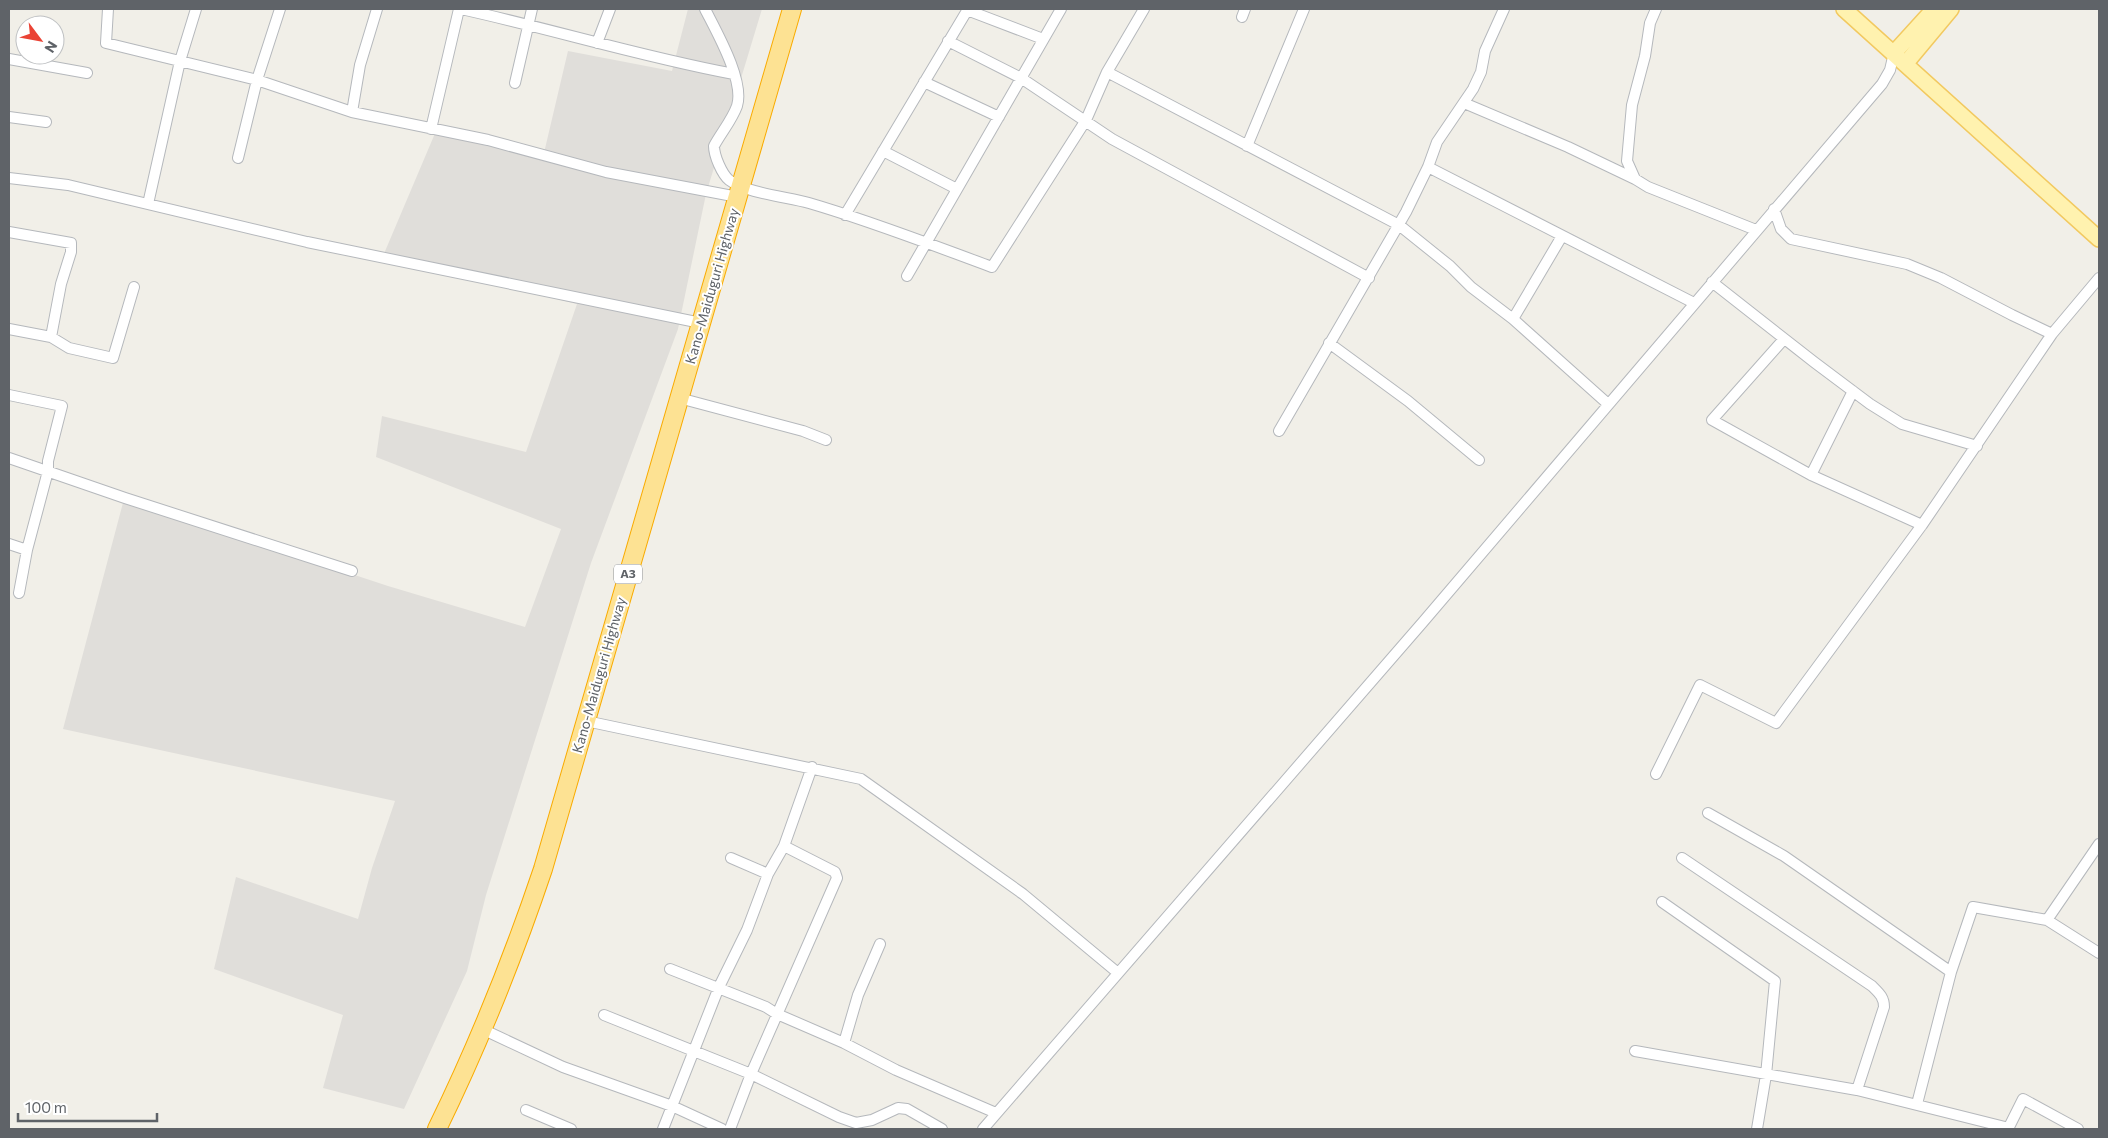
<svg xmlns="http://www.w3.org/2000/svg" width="2108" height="1138" viewBox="0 0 2108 1138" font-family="Commissioner,sans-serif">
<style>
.industrial{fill:#e0deda}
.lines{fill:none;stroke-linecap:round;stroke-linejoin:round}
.street-casing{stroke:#b5b8bc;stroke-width:12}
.primary-casing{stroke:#f2c960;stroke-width:18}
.highway-casing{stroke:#f9ab00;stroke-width:20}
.street{stroke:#fff;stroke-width:10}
.primary{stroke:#fff2af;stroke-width:15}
.highway{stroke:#fde293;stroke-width:18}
.labels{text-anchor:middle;stroke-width:4;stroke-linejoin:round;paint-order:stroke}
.shield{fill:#fff;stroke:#8f9295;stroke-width:1}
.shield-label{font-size:12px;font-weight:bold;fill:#5f6368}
.street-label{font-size:14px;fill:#5f6368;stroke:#fff}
</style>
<rect width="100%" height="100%" fill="#f1efe8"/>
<path class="industrial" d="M688,9h74l-56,185 -28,135 -87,234 -105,332 -19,76 -63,138 -81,-21 20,-73 -129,-46 22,-92 122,42 14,-51 23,-67 -332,-72 61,-230 264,87 137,41 36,-98 -185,-72 6,-41 144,36 51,-148 -194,-48 53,-125 108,22 24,-102 104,20z"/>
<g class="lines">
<g class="street-casing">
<path id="street" d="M108,9l-2,34 151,37 95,32 136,28 118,32 132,25
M461,9c91,20 181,48 273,65
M705,9c11,22 40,72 32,97 -5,14 -16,27 -23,40 0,10 8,28 15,34 17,13 58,17 80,23 62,18 123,42 183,64l94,-147 21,-48 37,-63
M1656,9l-6,14 -5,33 -13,49 -5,56 8,18 13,8 108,43
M967,10l76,29
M1242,17l3,-8
M948,41l73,37 91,61 257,139
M597,43l13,-34
M9,59l78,14
M1107,72l292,153 51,41 21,21 42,32 95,85
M924,82l75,35
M515,83l17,-74
M1464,103l104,44 67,32
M352,112l8,-47 17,-56
M9,117l37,5
M431,129l28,-120
M1247,146l57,-137
M883,151l74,38
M238,158l19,-78 23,-71
M1428,167l266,136
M9,178l59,7 239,57 394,81
M148,204l32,-143 16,-52
M1774,209l7,20 10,10 116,25 34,14 71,37 40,19
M845,215l123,-206
M9,232l62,11v9l-10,32 -10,53
M907,276l154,-267
M1712,282l102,80 56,42 32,20 75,22
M1513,319l49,-83
M9,329l42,8 18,11 44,10 21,-71
M1784,339l-72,81 99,55 111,50
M1329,343l79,58 71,59
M9,395l53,11 -14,55v10l-21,79 -8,43
M679,398l124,33 23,9
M1279,431l127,-219 22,-45 9,-25 36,-53 8,-17 4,-21 19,-42
M9,458l116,40 227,73
M1811,475l42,-84
M9,544l18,6
M586,721l275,58 162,115 95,79
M1656,774l44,-89 76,38 146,-198 130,-191 47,-56
M1708,813l76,43 167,116
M731,858l37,16
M1682,858l190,128c7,7 12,11 12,21l-27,83
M1662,902l113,79 -9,94 -9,54
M2047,920l52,33
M670,969l96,38 11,7 67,29 52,27 100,43
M604,1015l147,59 88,43 17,6 16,-3 26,-12 9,1 35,20
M482,1029l81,38 109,39 50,23
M844,1043l14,-48 22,-51
M1635,1051l222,39 152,38
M1917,1104l34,-132 22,-65 74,13 52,-76
M526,1110l45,19
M663,1129l56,-142 28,-57 21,-56 16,-28 28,-79
M730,1129l21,-55 86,-196 -2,-6 -51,-26
M983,1129l440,-507 459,-538 8,-14 4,-17
M2008,1129l15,-30 55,30"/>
</g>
<g class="primary-casing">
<path id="primary" d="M1844,9l255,230
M1894,53l40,-44
M1906,63l45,-54"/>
</g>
<g class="highway-casing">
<path id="highway" d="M437,1129c41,-84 76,-171 106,-260l249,-860"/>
</g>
<use href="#street" class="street"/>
<use href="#primary" class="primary"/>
<use href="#highway" class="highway"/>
</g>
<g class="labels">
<rect class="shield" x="614" y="564.5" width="28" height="19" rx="4"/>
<g class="shield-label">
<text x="628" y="578">A3</text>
</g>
<g class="street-label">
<text transform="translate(712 286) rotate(-74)" y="5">Kano-Maiduguri Highway</text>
<text transform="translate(599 675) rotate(-74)" y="5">Kano-Maiduguri Highway</text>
</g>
</g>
<rect width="2108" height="1138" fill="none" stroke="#5f6368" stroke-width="20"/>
<g transform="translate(40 40) rotate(122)"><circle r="24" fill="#ffffff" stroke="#bfc1c3"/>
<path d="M0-4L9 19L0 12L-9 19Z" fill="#ea4335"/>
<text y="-8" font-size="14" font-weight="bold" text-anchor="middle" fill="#5f6368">N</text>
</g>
<path d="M18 1113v8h139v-8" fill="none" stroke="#5f6368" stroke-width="2.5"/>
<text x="25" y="1113" font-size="15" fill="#5f6368" stroke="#ffffff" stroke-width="4" paint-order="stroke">100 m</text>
</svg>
